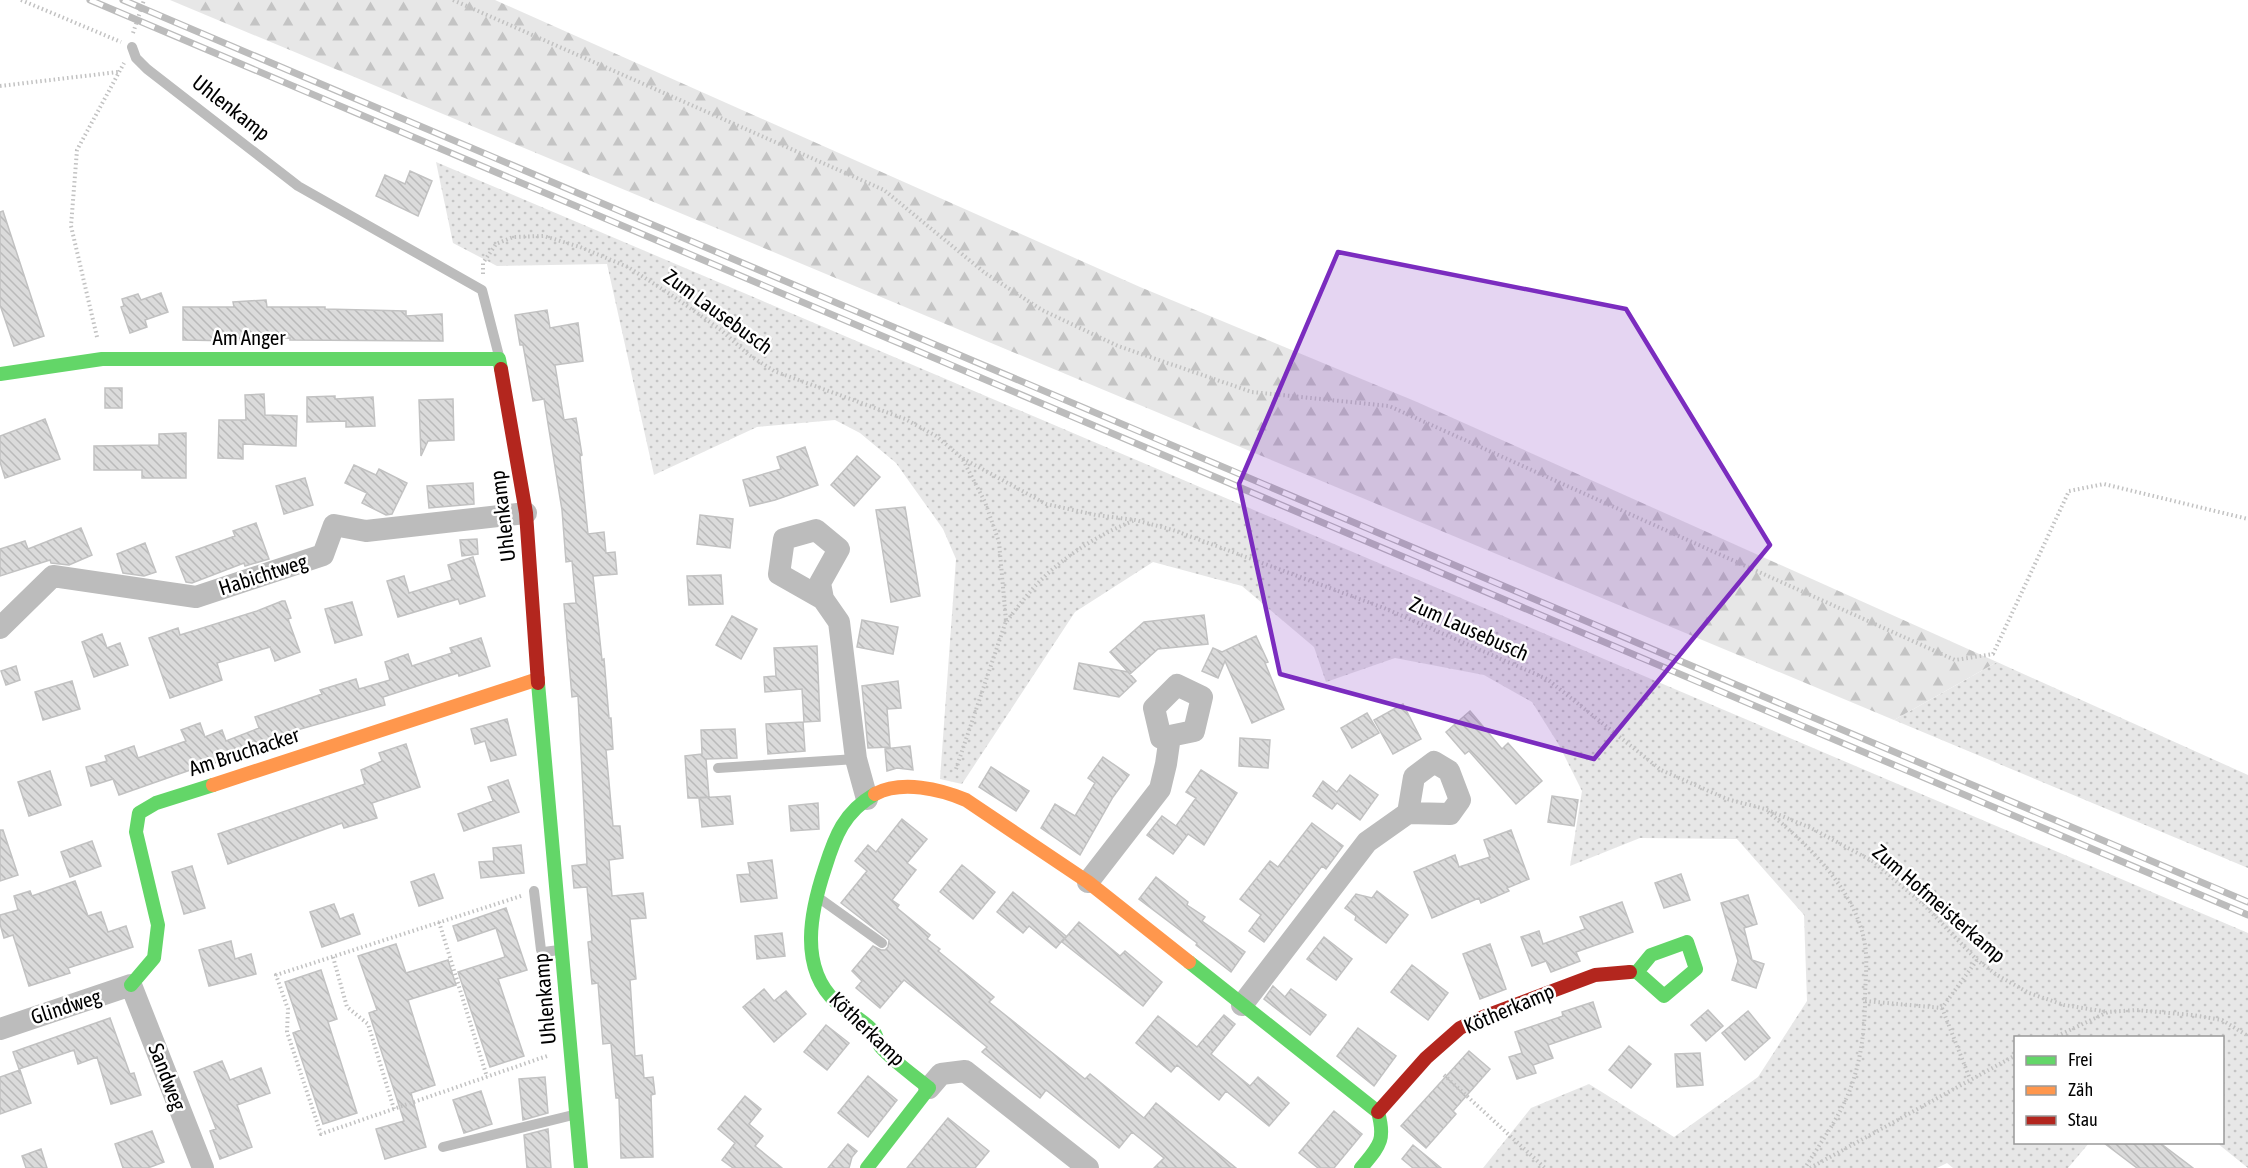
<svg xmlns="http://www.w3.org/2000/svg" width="2248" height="1168" viewBox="0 0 2248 1168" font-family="'Asap Condensed',sans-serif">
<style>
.grass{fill:url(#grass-dots)}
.forest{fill:url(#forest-firs)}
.building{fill:url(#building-back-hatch);stroke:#c2c2c2;stroke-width:1.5}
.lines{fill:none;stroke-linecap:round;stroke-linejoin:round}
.path{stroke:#c2c2c2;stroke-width:4;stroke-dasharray:1.5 3;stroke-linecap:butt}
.lane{stroke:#bcbcbc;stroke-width:10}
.street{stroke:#bcbcbc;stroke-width:22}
.fast{stroke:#63d668;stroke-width:14}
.slow{stroke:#ff974d;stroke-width:14}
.jam{stroke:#b3261e;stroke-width:14}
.rail-casing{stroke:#bcbcbc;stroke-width:7}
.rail{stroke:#fff;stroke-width:4.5;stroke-dasharray:14;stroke-linecap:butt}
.marked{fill:#7b2cbf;fill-opacity:0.2;stroke:#7b2cbf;stroke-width:4.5;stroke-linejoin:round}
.labels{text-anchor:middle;stroke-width:5;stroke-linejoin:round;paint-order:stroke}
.street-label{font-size:21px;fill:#000;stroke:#fff}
</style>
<defs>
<pattern id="grass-dots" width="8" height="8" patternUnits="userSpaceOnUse" patternTransform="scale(1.5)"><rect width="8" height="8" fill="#e7e7e7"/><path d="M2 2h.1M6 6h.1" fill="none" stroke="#c4c4c4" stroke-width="1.8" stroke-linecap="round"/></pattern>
<pattern id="forest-firs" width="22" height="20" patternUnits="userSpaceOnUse" patternTransform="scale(1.5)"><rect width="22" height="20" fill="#e7e7e7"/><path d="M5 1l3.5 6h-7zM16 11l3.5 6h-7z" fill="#c4c4c4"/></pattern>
<pattern id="building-back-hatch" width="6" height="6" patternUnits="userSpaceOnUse" patternTransform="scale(1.5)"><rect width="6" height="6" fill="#dbdbdb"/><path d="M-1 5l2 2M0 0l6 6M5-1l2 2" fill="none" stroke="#bababa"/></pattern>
</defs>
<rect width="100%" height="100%" fill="#fff"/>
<path class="grass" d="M436,162l1812,771v235l-31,-25 5,-1v-104h-206v104l73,1 -21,25h-115l-6,-5 -10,5h-454l48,-60 58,-24 85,53 84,-60 49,-76 -3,-86 -67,-76 -97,-1 -70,28 12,-75 -23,-46 -27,-43 -48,-27 -89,-17 -69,24 -12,-35 -72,-61 -89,-24 -78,50 -113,172 -22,-5 16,-220 -13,-30 -47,-66 -36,-30 -25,-13 -78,7 -103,48 -47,-211 -110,2 -44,-23z
M1997,662l251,113v93l-354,-148z"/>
<path class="forest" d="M170,0h325l645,287 277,115 580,260 -103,58z"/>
<path class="building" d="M410,171l22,10 -14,35 -42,-20 9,-21 20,9z
M3,211l41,125 -30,10 -14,-41v-93z
M161,293l7,19 -23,8 2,7 -17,6 -9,-26 3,-1 -2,-7 16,-5 3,6z
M266,300l1,7h58v2l81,2v5l36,-2 1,27 -153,-1v-2l-54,3 -53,-1v-33h51l-1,-5z
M547,310l3,18 28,-5 5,38 -28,4 9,55 12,-2 6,37 -2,1 8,78 16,-2 2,21 9,-1 2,22 -24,2 9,84 2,-1 5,59h2l2,31 -7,1 7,76h7l3,32 -14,2 3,36 31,-3 3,25 -16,1 6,60 -6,1 5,76 7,-1 2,23 9,-1 2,17 -4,1 2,62 -32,1 -2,-60h-3l-5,-55 -8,1 -5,-61 -6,1 -4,-42 4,-1 -5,-54 -13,1 -2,-22 15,-2 -9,-168 -6,1 -8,-93 12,-1 -4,-42 -6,1 -4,-52 -18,-111 -11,2 -10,-56h-3l-5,-30z
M105,388h17v20h-17z
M264,394l1,21 32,1 -1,30 -53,-2v15l-25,-1 1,-38h27l-1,-25z
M335,396v3l38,-2 2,29 -29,1v-6l-39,1v-25z
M453,399l1,41 -26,1 -7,15 -2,-56z
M45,419l15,40 -55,19 -5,-16v-26z
M186,433v45h-44v-8h-48v-24l65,-1v-11z
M805,447l13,38 -43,15 -25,6 -7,-26 38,-11 -4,-12z
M857,456l23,21 -26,29 -23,-21z
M354,465l22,10 3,-6 28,14 -15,31 -6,1 -24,-12 5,-10 -22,-10z
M305,478l8,27 -29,9 -8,-28z
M473,483l1,21 -45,4 -2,-22z
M905,507l15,89 -29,6 -15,-92z
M700,515l33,4 -3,29 -33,-4z
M256,523l13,36 -24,7 -1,-3 -52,20 -6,-1 -10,-25 59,-21 -2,-5z
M81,528l11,27 -23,10 -18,-2 -1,-3 -50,16v-27l25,-8 3,8z
M477,539l1,15 -16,2 -2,-16z
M145,543l11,29 -12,4 -21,-3 -6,-19z
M473,557l12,39 -25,8 -2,-5 -60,18 -11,-36 17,-5 5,17 43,-13 -4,-15z
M721,575l2,29 -34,1 -2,-29z
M282,601h3l6,17 -3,1 12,33 -25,9 -5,-14 -53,16 5,17 -52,18 -21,-60 29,-10 2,7 77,-24z
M352,602l10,33 -27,8 -10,-34z
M1204,615l4,29 -50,5 -28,25 -20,-22 34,-30z
M732,616l25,13 -16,30 -25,-14z
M862,620l36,7 -5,27 -36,-7z
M102,634l5,14 13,-5 8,22 -34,12 -12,-35z
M1256,636l12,26 -3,1 19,46 -32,14 -27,-62 -7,17 -16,-7 11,-23 9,4z
M481,638l9,28 -31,10 -1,-3 -75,24 2,8 -88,25 -50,18 1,2 -51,20 -1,-2 -77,27 -6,-16 -22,7 -5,-19 21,-6 -2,-5 29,-10 4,12 48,-17 -5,-11 19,-7 5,14 17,-7 4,11 33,-13 -4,-11 67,-23 -2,-4 36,-11 3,10 31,-9 -5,-18 23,-8 4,12 40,-13 -2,-5z
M817,646l3,75 -16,1 -2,-33 -37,3 -1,-15 12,-1 -2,-28z
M1079,663l49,9 8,9 -17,16 -45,-8z
M16,666l4,14 -14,5 -5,-14z
M72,681l8,28 -37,11 -8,-28z
M898,681l3,27 -14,1 3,38 -22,1 -6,-62z
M1403,704l18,35 -28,15 -19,-34z
M1470,711l32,38 6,-6 34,38 -26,23 -47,-53 -4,3 -19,-22z
M1367,713l12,20 -27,15 -11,-20z
M507,719l9,36 -25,6 -6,-20 -10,3 -4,-15z
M803,722l2,29 -37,3 -2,-30z
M735,729l2,29 -31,1 3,38 -21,1 -3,-42 17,-2 -1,-24z
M1240,738l30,2 -2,28 -29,-2z
M406,744l14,43 -48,16 5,15 -33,10 -2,-5 -114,41 -10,-30 147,-50 -4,-14 21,-9 -3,-8z
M910,746l3,24 -16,-2 -10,3 -2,-22z
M1103,757l26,18 -16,22 -33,58 -39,-27 14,-24 20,12 20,-33 -7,-5z
M991,767l38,24 -13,20 -37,-24z
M1201,770l36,23 -33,52 -16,-11 -15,20 -26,-19 15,-19 14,10 20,-28 -10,-6z
M50,771l11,34 -32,11 -11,-34z
M1350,775l28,20 -18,25 -23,-17 -5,6 -19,-13 10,-15 14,11z
M508,780l11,32 -55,19 -6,-17 35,-13 -5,-14z
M730,796l3,28 -31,3 -3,-29z
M1552,796l26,4 -4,26 -26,-4z
M818,803l1,26 -28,2 -2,-25z
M902,819l25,20 -20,24 9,7 -24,30 7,5 -2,3 33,27 -3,4 13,10 -2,2 56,46 -5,5 96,77 5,-5 54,44 12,-15 80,65h-82l10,-10 -32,-26 -13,16 -73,-58 -6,8 -58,-46 5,-5 -83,-67 -24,28 -24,-20 6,-7 -10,-10 21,-25 8,4h4l3,-3 1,-7 -48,-37 26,-32 -12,-10 13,-16 8,7z
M1312,823l31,23 -17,23 -4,-3 -58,76 -15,-11 12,-16 -21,-16 30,-38 8,6z
M0,830h3l15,45 -18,6z
M1511,830l18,49 -22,9 2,3 -28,12 -2,-5 -47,20 -18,-46 41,-17 4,12 31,-10 -6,-17z
M92,841l9,25 -31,11 -9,-25z
M521,845l3,28 -43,5 -2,-16 15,-1 -1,-13z
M772,860l5,38 -36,4 -4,-27 13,-1 -2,-11z
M962,865l33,27 -22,27 -33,-27z
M192,866l13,42 -21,6 -12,-42z
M434,874l9,24 -24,8 -8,-24z
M1681,874l9,26 -26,8 -9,-25z
M1156,877l32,25 -1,3 18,12 -3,4 43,31 -14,20 -35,-27 1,-2 -58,-44z
M75,881l13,35 13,-4 7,20 18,-6 7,21 -65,21 2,5 -41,13 -16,-51 -9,3 -4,-14v-9l18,-5 -4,-14 16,-5 2,5z
M1377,891l31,24 -22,28 -31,-23 1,-4 -11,-8 11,-14 16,4z
M1013,892l53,44 -10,12 -27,-22 -6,7 -26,-21z
M1748,895l9,29 -13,4 8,32 12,4 -8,24 -24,-8 6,-19 -17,-58z
M1622,902l11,30 -57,20 4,9 -29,11 -5,-11 -14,5 -11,-29 18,-6 4,13 42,-15 -5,-12z
M334,904l6,15 13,-5 7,20 -38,13 -12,-35z
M506,908l21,62 -29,9 26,77 -34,11 -32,-95 47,-15 -9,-29 -38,13 -5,-15z
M1079,922l41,34 5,-5 37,31 -19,24 -81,-64z
M782,933l3,23 -28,3 -2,-23z
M1324,937l28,22 -16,21 -29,-21z
M231,941l4,18 16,-5 5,20 -47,12 -10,-36z
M396,944l10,29 42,-13 8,25 -48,15 27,85 -24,8 15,54 -41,12 -9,-30 28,-8 -35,-108 8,-3 -19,-54z
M1490,944l16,45 -26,10 -17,-45z
M1412,965l36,28 -20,27 -37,-28z
M321,970l16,49 -9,3 29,91 -34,11 -30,-91 8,-3 -16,-48z
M1273,986l12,11 6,-8 35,26 -16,20 -46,-36z
M764,989l10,12 12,-10 20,23 -32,28 -31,-35z
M1593,1002l8,25 -53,18 5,13 -20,7 3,8 -19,6 -8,-22 13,-4 -7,-21 48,-16 -1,-4z
M1708,1010l15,16 -17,15 -15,-16z
M1748,1011l22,27 -25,22 -23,-27z
M1224,1015l11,9 -24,30 39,32 8,-9 31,26 -20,23 -43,-35 -7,9 -42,-35 -6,7 -35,-29 22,-27 39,31z
M110,1018l20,56 4,-1 7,22 -30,9 -14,-47 -19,7 -4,-14 -55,19 -6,-17z
M826,1025l23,18 -22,27 -23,-18z
M1358,1028l38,28 -22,30 -37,-30z
M1629,1046l22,18 -20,24 -22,-18z
M1469,1051l21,18 -37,42 3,3 -30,34 -25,-22z
M1700,1053l3,32 -26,2 -2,-33z
M222,1061l8,19 31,-12 9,25 -33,12 15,42 -32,12 -10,-28 6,-2 -22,-57z
M20,1070l11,33 -31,11v-37z
M868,1076l29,24 -29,37 -30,-24z
M545,1077l3,36 -25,7 -4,-41z
M481,1091l11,33 -28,9 -11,-33z
M745,1096l16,13 -12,15 14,12 -8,10 27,22h-49l-11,-8 13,-17 -17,-14z
M1334,1111l28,23 -28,34h-16l-19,-15z
M948,1118l41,33 -14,17h-68z
M548,1129l3,39h-24l-3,-33z
M152,1131l12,31 -16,6h-25l-8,-24z
M2104,1143h56l33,25h-56z
M848,1144l9,7 -5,6 -3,11h-21z
M1413,1145l28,23h-28l-11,-9z
M41,1149l6,19h-21l-4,-12z"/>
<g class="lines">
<path class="path" d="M21,0l100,42
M453,0l431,190 101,83 57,37 76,36 134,46 137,14 566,254 38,-6 76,-163 35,-7 144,35
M133,33l11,-33
M0,86l118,-14
M483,274v-11l13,-19 17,-7 31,-1 36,11 48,20 45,29 48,34 28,25 25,16 131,48 31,17 26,22 84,46 50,11 39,5 38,10 211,78 163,71 114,91 66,29 38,10 46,19 63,34 50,43 53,55 20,15 32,18 35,12 44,7
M97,337l-26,-111 6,-76 47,-87
M1007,621c9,-12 19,-25 29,-36 27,-28 61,-50 97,-64
M956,769l50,-148 -7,-79 -14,-40 -22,-42
M1768,812c42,34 94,84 98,142 1,15 -1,31 -1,46 0,32 -5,67 -18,97 -11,25 -28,48 -42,71
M521,896l-245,79 12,34 -1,23 34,102 226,-78
M439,922l48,155
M333,957l14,50 21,17 26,85
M1865,1001l77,7 35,-48
M1942,1008l28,71
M2053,1038l55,-26 28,-2 56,5 30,5 26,16
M1444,1075l101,93
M1810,1168l206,-113"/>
<path class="lane" d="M132,47l4,11 11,11 151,117 184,104 17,66
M718,768l138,-9
M534,891l7,59 3,2 15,-2
M819,898l63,45
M443,1147l130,-32"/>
<path class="street" d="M823,599l-44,-25 5,-35 32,-9 23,19 -19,34 3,16 16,23 17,137 11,40
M0,628l53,-52 143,21 127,-42 11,-30 32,6 160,-18
M1088,882l72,-93 6,-25 4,-28 24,-5 8,-34 -25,-12 -23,23 7,30 9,-2
M1242,1005l125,-163 41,-29 42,1 10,-14 -11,-29 -15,-9 -20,15 -6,36
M0,1029l131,-44 72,183
M929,1088l12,-14 24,-3 123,97"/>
<path class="fast" d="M0,374l102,-15h397l2,10
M538,683l43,485
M1189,962l189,150c8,29 1,34 -17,56
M1630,972h7l27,24 32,-27 -9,-27 -36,13 -14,17
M131,985l23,-27 4,-33 -22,-93 3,-19 17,-10 57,-18
M867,1168l62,-80c-12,-10 -41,-31 -49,-42 -3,-5 -3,-12 -8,-16 -10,-11 -25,-18 -36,-28 -38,-35 -25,-92 -11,-134 10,-32 19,-56 50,-74"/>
<path class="slow" d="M213,785l325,-106
M875,794c27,-14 65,-5 91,6l122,82 101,80"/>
<path class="jam" d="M501,369l25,144 12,170
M1378,1112l48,-54 34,-30 23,-11 112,-42 35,-3"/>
<g class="rail-casing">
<path id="rail" d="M90,0l2158,915
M123,0l2125,902"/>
</g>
<use href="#rail" class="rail"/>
</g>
<path class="marked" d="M1338,252l288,57 144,236 -176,214 -314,-85 -41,-190z"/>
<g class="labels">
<g class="street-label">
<text transform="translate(231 108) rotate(38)" y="7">Uhlenkamp</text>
<text transform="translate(718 312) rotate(36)" y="7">Zum Lausebusch</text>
<text x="249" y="345">Am Anger</text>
<text transform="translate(503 516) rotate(-97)" y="7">Uhlenkamp</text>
<text transform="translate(263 575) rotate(-18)" y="7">Habichtweg</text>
<text transform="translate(1469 629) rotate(24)" y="7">Zum Lausebusch</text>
<text transform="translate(244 752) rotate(-18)" y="7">Am Bruchacker</text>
<text transform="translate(1939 904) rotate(41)" y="7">Zum Hofmeisterkamp</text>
<text transform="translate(545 999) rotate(-95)" y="7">Uhlenkamp</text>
<text transform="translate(66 1007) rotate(-18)" y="7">Glindweg</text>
<text transform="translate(1509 1009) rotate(-23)" y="7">Kötherkamp</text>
<text transform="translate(867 1029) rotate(44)" y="7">Kötherkamp</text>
<text transform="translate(167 1077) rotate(69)" y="7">Sandweg</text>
</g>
</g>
<rect x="2014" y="1036" width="210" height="108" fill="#ffffff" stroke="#999999" stroke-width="1.5"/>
<rect x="2026" y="1056" width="30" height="9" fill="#63d668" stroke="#999999" stroke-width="1.5"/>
<text x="2068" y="1066" font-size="18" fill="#000000">Frei</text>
<rect x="2026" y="1086" width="30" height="9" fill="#ff974d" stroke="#999999" stroke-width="1.5"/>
<text x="2068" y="1096" font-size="18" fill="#000000">Zäh</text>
<rect x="2026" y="1116" width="30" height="9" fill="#b3261e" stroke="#999999" stroke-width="1.5"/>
<text x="2068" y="1126" font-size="18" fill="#000000">Stau</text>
</svg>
